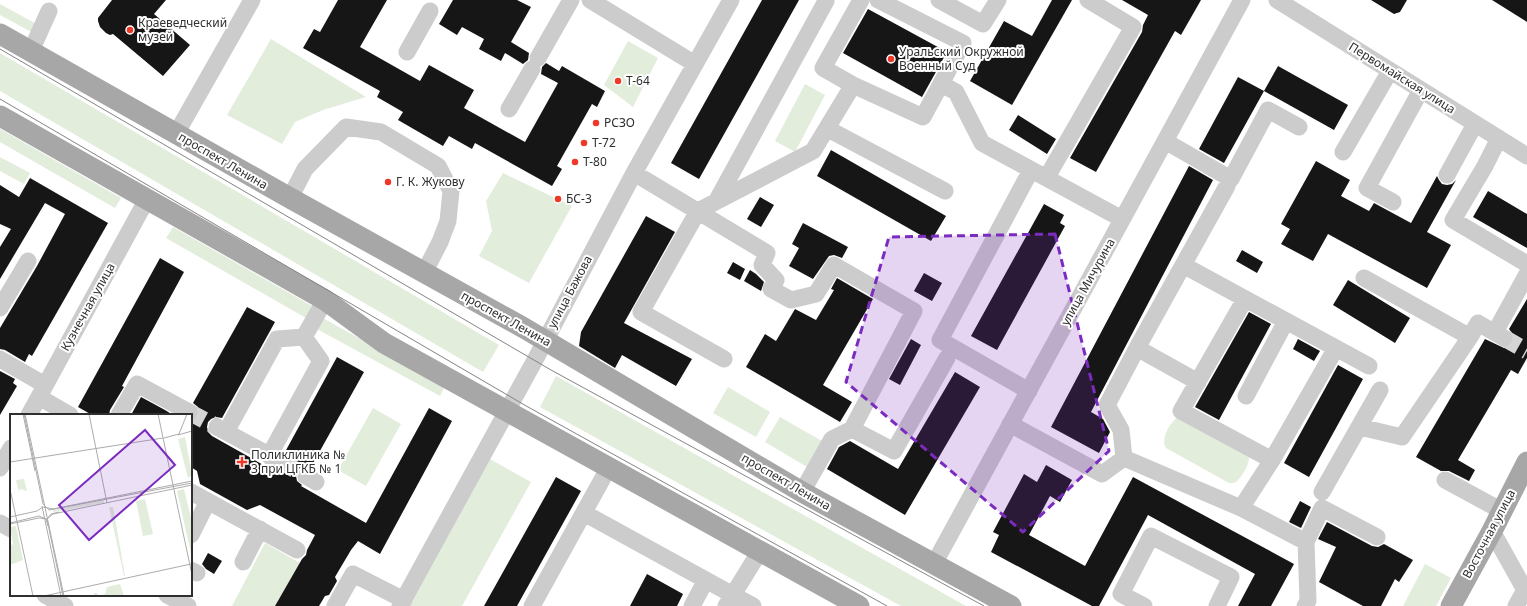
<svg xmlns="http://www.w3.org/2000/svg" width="1527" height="606" viewBox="0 0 1527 606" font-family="'Noto Sans',sans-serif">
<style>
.green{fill:#e2eddc}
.building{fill:#161616}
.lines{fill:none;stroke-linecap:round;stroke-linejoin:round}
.minor-tunnel{stroke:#d5d5d5;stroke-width:17;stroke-dasharray:17 8;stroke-linecap:butt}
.minor{stroke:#ccc;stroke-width:17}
.major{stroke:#a7a7a7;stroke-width:21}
.tram{stroke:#848484;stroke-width:1}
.marked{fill:#7b2cbf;fill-opacity:0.2;stroke:#7b2cbf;stroke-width:3;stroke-dasharray:8 5;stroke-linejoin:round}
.poi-dot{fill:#ef3928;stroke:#fff;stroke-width:1.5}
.labels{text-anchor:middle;stroke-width:4;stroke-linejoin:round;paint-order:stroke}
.poi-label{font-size:12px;fill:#2f2f2f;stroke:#fff;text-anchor:start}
.street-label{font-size:12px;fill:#2f2f2f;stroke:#fff}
.inset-road{fill:none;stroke:#acacac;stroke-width:1}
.view{fill:#7b2cbf;fill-opacity:0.15;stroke:#7b2cbf;stroke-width:2}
.inset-edge{fill:none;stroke:#2f2f2f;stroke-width:2}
</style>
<rect width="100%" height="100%" fill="#fff"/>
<path class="green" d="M0,4l40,22 -5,8 -35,-19z
M271,39l95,58 -43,13 -28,12 -13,22 -55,-29z
M628,41l30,17 -25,49 -29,-22z
M0,53l499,292 -16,27 -483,-281z
M805,84l20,11 -30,57 -20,-11z
M0,129l121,69 -6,10 -115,-66z
M0,157l30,16 -6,11 -24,-13z
M503,173l69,33 -43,77 -50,-27 13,-25 -6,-30z
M173,227l139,79 -6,12 -140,-80z
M321,317l124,69 -5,10 -125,-68z
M556,376l410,230h-65l-361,-199z
M728,387l42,25 -14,25 -43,-24z
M373,408l28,16 -35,62 -28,-16z
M1179,416l70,40c1,7 -6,19 -11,24 -2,3 -5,3 -9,3l-63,-35c-6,-9 4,-26 13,-32z
M780,417l42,24 -15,26 -42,-25z
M488,458l43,24 -69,124h-54z
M265,543l35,20 -25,43h-43z
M1425,564l26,14 -15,28h-33z"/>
<path class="building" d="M112,0h54l-12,14 36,31 -27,31 -50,-42 -3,1 -4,-2 -6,-6 -2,-6v-3z
M338,0h49l-27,47 60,34 9,-16 45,25 -10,18 61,34 33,-59 -17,-9 1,-7 4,-4 13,8 3,-5 43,25 -8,16 -5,-3 -35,62 5,3 -10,17 -77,-43 -3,6 -23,-13 -6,10 -45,-26 5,-8 -26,-15 3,-6 -77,-43 11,-19 6,3z
M453,0h64l14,7 -20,35 18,11 -1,7 -5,4 -18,-11 -4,8 -22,-12 5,-10 -22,-12 -5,8 -18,-11z
M762,0h37l-100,179 -28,-16z
M1052,0h20l-60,105 -42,-24 34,-60 28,15z
M1122,0h79l-20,35 -6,-4 -79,141 -26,-14 72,-126 1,-7 5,-10z
M1371,0h36l-7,12 -6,2z
M1492,0h35v22z
M868,9l79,43 -25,45 -79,-44z
M1278,66l70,39 -14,25 -70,-39z
M1238,77l26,14 -40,72 -25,-14z
M1018,115l38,24 -9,15 -38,-24z
M831,150l115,66 -15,25 -114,-65z
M1316,161l34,19 -9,16 28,15 5,-8 37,20 26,-47 2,4 3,4 5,1 5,-1 4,-4 -29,52 24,13 -24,43 -99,-54 -15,27 -32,-17 9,-15 -9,-5z
M1189,166l24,14 -122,232 12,7 7,13 -11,21 -48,-26z
M30,178l78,45 -76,133 -3,-2 -4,8 -20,-12 -5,-1v-21l37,-62 28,-52 -20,-11 -45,76v-32l11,-18 -11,-5v-39l19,12z
M1488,191l39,23v34l-54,-31z
M760,197l14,8 -13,22 -14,-8z
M1044,204l20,11 -4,8 5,3 -68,124 -26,-14z
M646,216l29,16 -51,91 68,36 -16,27 -54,-31 -7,13 -36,-22 2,-14z
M803,223l45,24 -6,11 -8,-3 -5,1 -16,23 -24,-13 10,-18 -7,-4z
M1242,250l21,12 -6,11 -21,-12z
M160,258l24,14 -62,114 2,1 -14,23 -1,5h-17l-14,-8z
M733,262l12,7 -5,11 -13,-7z
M750,270l6,4 8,8 -3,9 -17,-10z
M924,273l18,10 -10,18 -18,-10z
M837,278l36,21 -50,86 29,17 -12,20 -94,-55 19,-33 11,7 19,-32 21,11 18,-30 -3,-1z
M1348,280l62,38 -15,25 -62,-38z
M1527,299v59l-9,16 -7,-4 -53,90 17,10 -6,11 -20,-10h-8l-25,-14 69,-118 19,9 5,-1 3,-4 2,-5 -2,-5 -3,-4z
M247,307l28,15 -53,96 -6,-1 -5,2 -3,3 -1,5 1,5 4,4 62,35 1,-1 5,1 5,-1 4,-4 1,-5 -1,-5 -4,-4 52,-95 27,15 -53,95 -5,-1 -5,1 -4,4 -1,5 1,5 5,4 -1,1 65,37 63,-115 23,13 -72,133 -22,-13 -7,9 -16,27 2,4 -8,14 -4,1 -6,10h-44l27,-47 4,-4 1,-5 8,-15 -55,-30 -13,5 -47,-26 -3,-13 -6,-4v-45l7,-5 1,-5 -1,-5 -5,-4z
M1249,312l22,12 -52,96 -24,-13z
M911,339l10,6 -21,40 -11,-6z
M1298,339l22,12 -6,10 -21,-12z
M1338,365l25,14 -54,98 -25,-14z
M0,371l15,8 -2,4 4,3 -17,29z
M955,372l25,15 -75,128 -78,-46 12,-22 11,-6 48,28z
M141,397l24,13 8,5h-42z
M1046,465l26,15 -12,22 -10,-6 -21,39 56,31 48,-89 161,87 -23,42h-33l17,-32 -107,-59 -49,91h-7l-101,-54 8,-17 -6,-3 31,-58 13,8z
M556,477l25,14 -64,115h-33z
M1300,501l11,6 -10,21 -12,-6z
M1327,522l45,24 6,1 6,-3 29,16 -14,22 -4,-3 -14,27h-18l-44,-24 17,-35 -18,-8z
M208,553l14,8 -8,13 -8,-5 -4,-5z
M647,574l36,20 -6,12h-47z"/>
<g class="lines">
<path class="minor-tunnel" d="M1504,338l23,13
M189,412l28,15
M280,461l26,15"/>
<path class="minor" d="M590,0l105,64
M861,0l-38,68 30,17 70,32 40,-74 -85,-43
M939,0l44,24 15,-24
M1277,0l250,156
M31,51l18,-40
M407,52l23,-41
M538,58l33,-58
M941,84l15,8 26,51 140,76
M509,109l23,-40
M828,129l117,62
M176,134l76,-134
M1499,138l-14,28 -32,54 74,44
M1165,141l66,38 37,-69 31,17
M1343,152l47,-81
M634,173l133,80 -5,12 14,15 -5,9 20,11 25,-6 18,-29 80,46 -62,118 -20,10 -30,53
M1447,175l28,-51
M1047,177l86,-150 -45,-27
M290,198l15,-29 41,-42 35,5 57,34 13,25 -3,30 -8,21 -16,31
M717,200l109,-199
M1393,202l-26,-14 54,-98
M1183,265l186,101
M1364,278l106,59
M1245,299l-64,112 91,49
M0,308l28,-47
M1499,325l28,-51
M304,337l21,-37
M1137,348l61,34
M0,359l45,26
M724,359l-83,-47 57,-101 115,-60 40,-66
M1029,391l-89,-51 91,-170
M1246,396l40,-75
M39,397l31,18
M29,415l118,-216
M119,415l18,-31 52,28
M1010,424l92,50 22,-16 117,50 65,34
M217,427l63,34
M1360,427l42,10 68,-100 8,-14 26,15
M852,429l42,22 53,-93
M226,432l51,-93 27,-2 17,24 -52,95
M1124,458l-3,-28 -14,-25 30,-57 90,-162
M0,468l11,-20
M306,476l10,6
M1445,480l57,31
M191,492l106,58
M1322,492l58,-102
M1241,508l31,-48 64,-112
M584,513l169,93
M0,523l11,6
M1492,531l33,59 -9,16
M191,535l17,-34
M243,562l17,-33
M934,564l308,-564
M191,570l6,3
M45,595l20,11
M167,595l21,11
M335,606l18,-32 51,26
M400,606l135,-246 99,-187 97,-173
M532,606l77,-139
M692,606l14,-26
M726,606l34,-55
M1144,606l-23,-12 30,-58 80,41 -14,29
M1305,606l3,-5 -2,-59 16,-34 55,29"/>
<path class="major" d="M0,34l290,164 234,130 278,164 209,114
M0,116l325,184 59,43 475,263
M1451,606l41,-75 35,-69"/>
<path class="tram" d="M0,49l551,321 433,236
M0,99l528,308 359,199"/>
</g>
<path class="marked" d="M1055,234l54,217 -86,81 -177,-150 43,-145z"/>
<g class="poi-dot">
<circle cx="130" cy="30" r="4"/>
<circle cx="891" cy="59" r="4"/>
<circle cx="618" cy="81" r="4"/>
<circle cx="596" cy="123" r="4"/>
<circle cx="584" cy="143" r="4"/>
<circle cx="575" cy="162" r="4"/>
<circle cx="388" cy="182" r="4"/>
<circle cx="558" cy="199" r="4"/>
<path d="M240 456h4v4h4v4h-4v4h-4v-4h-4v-4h4z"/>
</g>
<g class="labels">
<g class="poi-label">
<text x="138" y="27">Краеведческий<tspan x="138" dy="14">музей</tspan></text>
<text x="899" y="56">Уральский Окружной<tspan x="899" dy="14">Военный Суд</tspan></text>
<text x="626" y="85">Т-64</text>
<text x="604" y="127">РСЗО</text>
<text x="592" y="147">Т-72</text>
<text x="583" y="166">Т-80</text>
<text x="396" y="186">Г. К. Жукову</text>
<text x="566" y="203">БС-3</text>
<text x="251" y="459">Поликлиника №<tspan x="251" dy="14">3 при ЦГКБ № 1</tspan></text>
</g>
<g class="street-label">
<text transform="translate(1402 78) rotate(32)" y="4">Первомайская улица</text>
<text transform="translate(223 161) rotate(30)" y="4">проспект Ленина</text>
<text transform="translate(1088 282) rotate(-61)" y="4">улица Мичурина</text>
<text transform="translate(570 292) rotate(-62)" y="4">улица Бажова</text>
<text transform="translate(88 307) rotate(-61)" y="4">Кузнечная улица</text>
<text transform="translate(506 319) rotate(29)" y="4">проспект Ленина</text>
<text transform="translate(786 482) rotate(30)" y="4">проспект Ленина</text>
<text transform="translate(1489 534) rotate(-62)" y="4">Восточная улица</text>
</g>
</g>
<g transform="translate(10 414)">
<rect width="182" height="182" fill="#fff"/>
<path d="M175,23l7,38 -4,3 -10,-39zM14,65l3,12 -7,-2 -1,3 -3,-12zM174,75l8,33v36l-15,-67zM135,85l8,35 -10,2 -7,-35zM94,86v3l-51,9v-2zM99,93h4l12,69h-1zM6,112l7,34 -13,5 1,-20 2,-1 -3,-17zM110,170l4,12h-30v-3h3l1,3 7,-2 2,-7z" fill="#e2eddc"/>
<path class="inset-road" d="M13,0l12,57M14,0l19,90 6,6 143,-27M15,0l39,182M79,0l18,89M148,0l34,161M168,21l14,-4M154,24l15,-4 8,-20M0,48l153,-24M0,75l23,107M32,92l19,90M49,98l-8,2 -4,5 16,77M0,103l27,-6 6,-4 10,2 139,-28M0,109l29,-7 7,3 2,7M0,110l29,-6 8,1 6,-5 139,-29M34,182l147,-32"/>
<path class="view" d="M135,16l30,35 -86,75 -30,-35z"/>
<rect width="182" height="182" class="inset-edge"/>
</g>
</svg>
